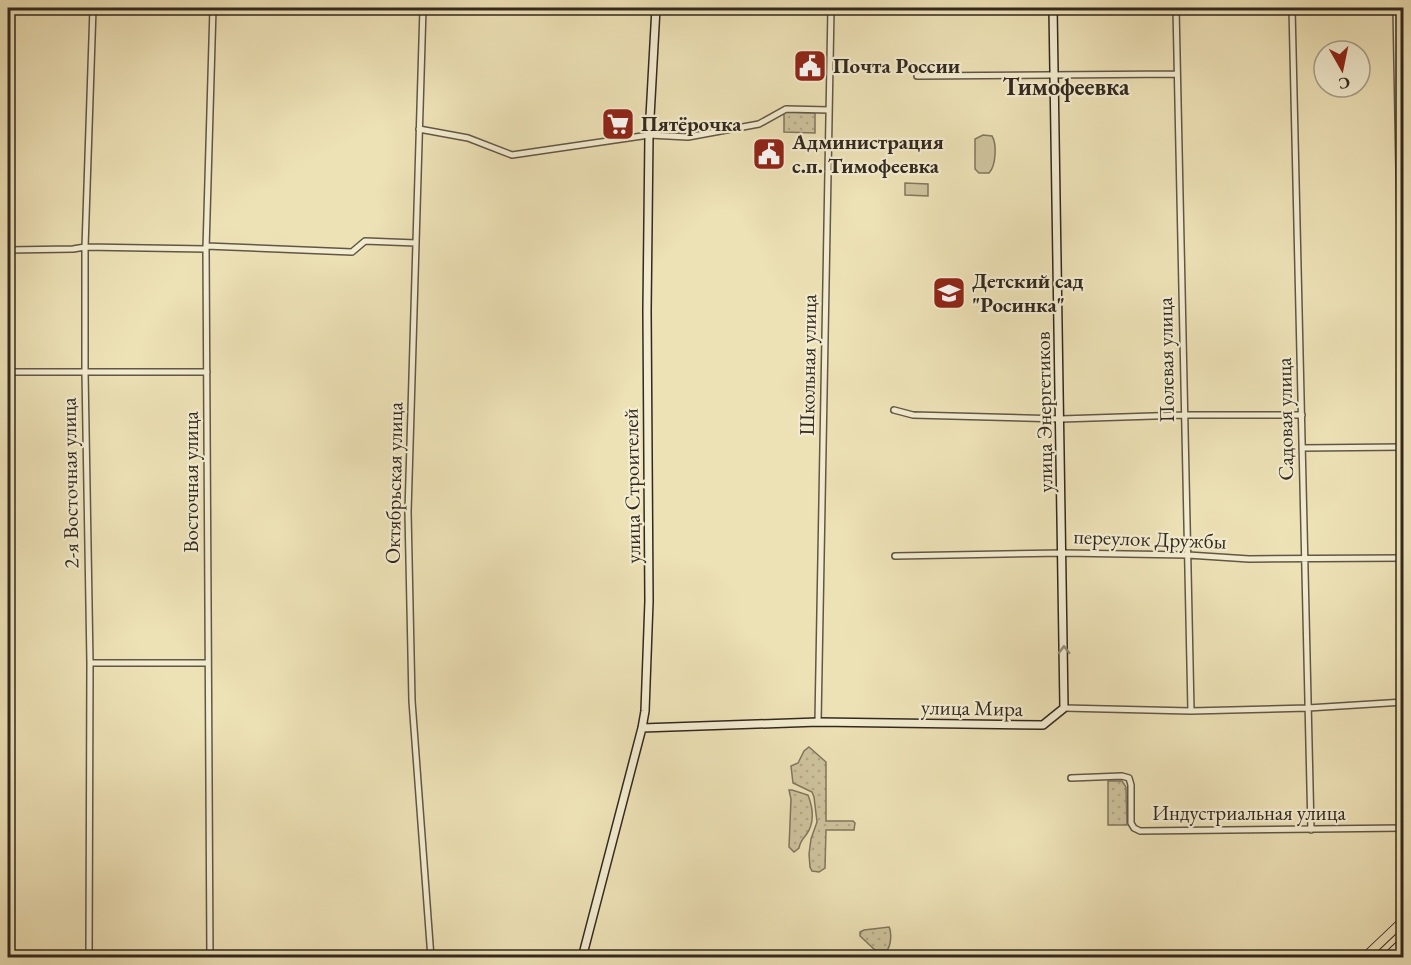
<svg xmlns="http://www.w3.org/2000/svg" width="1411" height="965" viewBox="0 0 1411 965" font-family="'EB Garamond',serif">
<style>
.grass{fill:url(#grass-dots);stroke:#80765e;stroke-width:1.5}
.garden{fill:#cdc29c;stroke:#80765e;stroke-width:1.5}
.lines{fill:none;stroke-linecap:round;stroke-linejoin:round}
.street-casing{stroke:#615745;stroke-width:8}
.secondary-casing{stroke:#32291f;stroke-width:10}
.primary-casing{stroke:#32291f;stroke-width:10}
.street{stroke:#f3ecd0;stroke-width:5}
.secondary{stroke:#f3ecd0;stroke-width:7}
.primary{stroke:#ede1b6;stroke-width:8}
.oneway{stroke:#928a78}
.labels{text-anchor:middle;stroke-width:4.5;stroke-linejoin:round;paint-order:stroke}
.poi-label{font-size:21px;font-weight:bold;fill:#32291f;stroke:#f3ecd0;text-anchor:start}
.street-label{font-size:21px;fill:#32291f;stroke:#f3ecd0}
.quarter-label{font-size:24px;font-weight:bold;fill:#32291f;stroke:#f3ecd0}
</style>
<defs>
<pattern id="grass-dots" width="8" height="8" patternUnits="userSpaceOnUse" patternTransform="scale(1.5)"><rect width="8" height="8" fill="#cdc29c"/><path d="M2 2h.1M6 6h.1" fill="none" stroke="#b0a786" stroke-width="1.8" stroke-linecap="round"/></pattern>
</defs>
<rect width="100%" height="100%" fill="#ede1b6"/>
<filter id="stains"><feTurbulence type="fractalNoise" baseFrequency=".00333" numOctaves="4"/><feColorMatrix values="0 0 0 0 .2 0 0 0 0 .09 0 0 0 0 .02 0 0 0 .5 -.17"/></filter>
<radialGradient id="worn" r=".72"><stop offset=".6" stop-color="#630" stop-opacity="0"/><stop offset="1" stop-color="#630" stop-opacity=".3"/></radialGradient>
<path class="grass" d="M784,112l31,1v20l-31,-1z
M809,747l17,15v59h27l2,2 -1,7h-28l-1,38 -6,4 -7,-1 -2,-4 -1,-13 2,-15 6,-17 -3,-25 -2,-5 -19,-9 -2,-17 7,-3 6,-12z
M1108,781h14l4,6 1,38h-19z
M789,790h3l16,5c5,13 7,28 -2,40 -4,5 -6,7 -7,13l-5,4 -5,-5 2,-48z
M889,927c3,5 2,19 -2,23h-12l-15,-14v-4l4,-2z"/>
<path class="garden" d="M983,135l9,1c5,8 4,30 -3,37h-10l-4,-4v-30z
M905,183l23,1v12l-23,-1z"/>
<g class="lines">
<g class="street-casing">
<path id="street" d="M423,8l-15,504 4,189 19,257
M1176,8l15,703
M1292,8l19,822
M1396,8l5,269 3,36
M917,76l260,-2
M419,129l49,9 44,17 137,-20 39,2 71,-13 27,-15 43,1
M206,246l146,6 13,-11 51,2
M8,250l65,-1 12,-2 121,2
M8,372h199
M894,410l19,5 148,4 123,-4h118
M1302,448l102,-1
M895,556l168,-3 125,2 61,4 155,-1
M90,663h117
M1064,708l127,3 117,-3 96,-6
M818,722l13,-714
M1071,778l51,-2 7,2 2,7v38l3,5 6,3 264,-3
M89,958l1,-295 -5,-291v-125l8,-239
M210,958l-4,-709 7,-241"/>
</g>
<g class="secondary-casing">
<path id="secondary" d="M642,728l176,-6 225,3 21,-17 -11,-700
M582,958l60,-230 3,-17 4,-110 -2,-290 2,-176 7,-127"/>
</g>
<g class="primary-casing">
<path id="primary" d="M1364,958l40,-38
M1386,958l18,-17"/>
</g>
<use href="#street" class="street"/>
<use href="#secondary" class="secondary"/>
<use href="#primary" class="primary"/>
</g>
<defs><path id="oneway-chevron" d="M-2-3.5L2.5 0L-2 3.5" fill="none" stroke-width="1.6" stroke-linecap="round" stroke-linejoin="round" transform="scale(1.5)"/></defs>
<use class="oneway" href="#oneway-chevron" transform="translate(1064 650) rotate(-91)"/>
<defs>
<g id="civic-square" transform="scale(1.725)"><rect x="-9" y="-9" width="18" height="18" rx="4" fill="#8f2418" stroke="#f3ecd0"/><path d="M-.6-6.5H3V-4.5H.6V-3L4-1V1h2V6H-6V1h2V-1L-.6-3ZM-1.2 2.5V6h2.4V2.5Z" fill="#fff"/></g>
<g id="supermarket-square" transform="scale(1.725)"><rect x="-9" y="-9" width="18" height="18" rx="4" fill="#8f2418" stroke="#f3ecd0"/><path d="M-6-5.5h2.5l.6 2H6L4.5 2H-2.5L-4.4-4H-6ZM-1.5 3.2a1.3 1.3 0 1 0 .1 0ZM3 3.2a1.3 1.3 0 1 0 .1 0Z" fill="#fff"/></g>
<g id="school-square" transform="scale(1.725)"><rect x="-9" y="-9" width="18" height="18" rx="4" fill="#8f2418" stroke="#f3ecd0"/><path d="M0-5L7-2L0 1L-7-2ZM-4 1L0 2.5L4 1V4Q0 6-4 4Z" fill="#fff"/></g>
</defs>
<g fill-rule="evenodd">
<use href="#civic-square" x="810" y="66"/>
<use href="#supermarket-square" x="618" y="124"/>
<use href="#civic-square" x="769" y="154"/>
<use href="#school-square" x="949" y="293"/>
</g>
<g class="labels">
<g class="poi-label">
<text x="833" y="73">Почта России</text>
<text x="641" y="131">Пятёрочка</text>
<text x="792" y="149">Администрация<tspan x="792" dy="24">с.п. Тимофеевка</tspan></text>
<text x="972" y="288">Детский сад<tspan x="972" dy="24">"Росинка"</tspan></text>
</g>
<g class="street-label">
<text transform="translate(1166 360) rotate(-91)" y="7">Полевая улица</text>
<text transform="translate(808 365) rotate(-89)" y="7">Школьная улица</text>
<text transform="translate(1044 412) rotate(-91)" y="7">улица Энергетиков</text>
<text transform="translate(1285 419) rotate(-91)" y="7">Садовая улица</text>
<text transform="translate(191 482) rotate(-90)" y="7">Восточная улица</text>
<text transform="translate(70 483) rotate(-91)" y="7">2-я Восточная улица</text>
<text transform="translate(394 483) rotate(-89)" y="7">Октябрьская улица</text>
<text transform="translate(632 486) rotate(-91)" y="7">улица Строителей</text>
<text transform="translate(1150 539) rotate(2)" y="7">переулок Дружбы</text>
<text transform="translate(972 708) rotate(1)" y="7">улица Мира</text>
<text x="1249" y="820">Индустриальная улица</text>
</g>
<g class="quarter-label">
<text x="1066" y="95">Тимофеевка</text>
</g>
</g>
<rect width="1411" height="965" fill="none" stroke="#ede1b6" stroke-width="30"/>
<rect x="9" y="9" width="1393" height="947" fill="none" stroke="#32291f" stroke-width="3"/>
<rect x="15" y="15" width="1381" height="935" fill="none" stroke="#32291f" stroke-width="1.5"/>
<g transform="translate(1342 69) rotate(171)"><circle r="28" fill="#f3ecd0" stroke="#a69e89" stroke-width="1.5"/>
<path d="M0-4.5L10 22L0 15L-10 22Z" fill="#8f2418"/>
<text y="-9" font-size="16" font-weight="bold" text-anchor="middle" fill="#32291f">С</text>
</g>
<rect width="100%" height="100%" filter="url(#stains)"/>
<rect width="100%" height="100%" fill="url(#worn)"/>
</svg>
